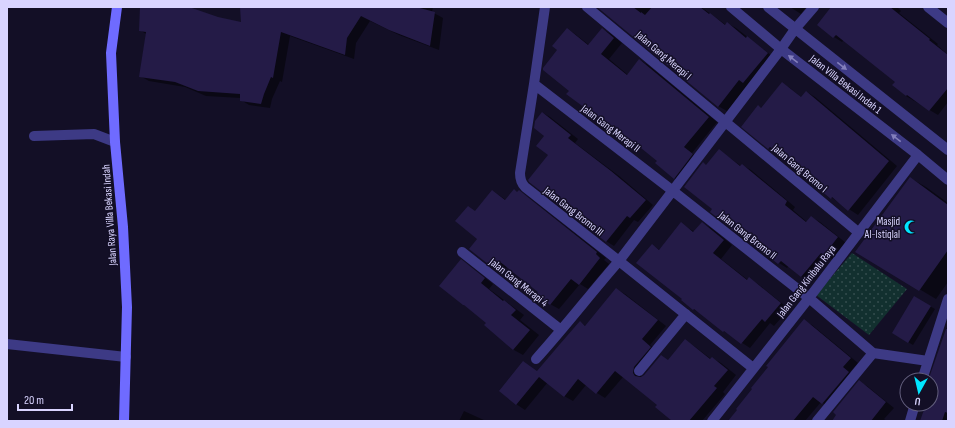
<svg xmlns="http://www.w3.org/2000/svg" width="955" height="428" viewBox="0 0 955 428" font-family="'Sofia Sans Condensed',sans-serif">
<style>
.park{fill:url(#park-dots)}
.shadow{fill:#0007}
.building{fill:#241b47}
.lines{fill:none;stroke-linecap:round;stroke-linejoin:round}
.minor{stroke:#3d3a85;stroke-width:10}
.secondary{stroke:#6f6bff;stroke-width:10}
.oneway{fill:#837fbc}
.labels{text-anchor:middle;stroke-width:3;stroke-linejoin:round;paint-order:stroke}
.street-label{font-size:11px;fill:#d9d4ff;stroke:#130f26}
.poi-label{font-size:11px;fill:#d9d4ff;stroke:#130f26;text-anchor:end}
</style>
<defs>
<pattern id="park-dots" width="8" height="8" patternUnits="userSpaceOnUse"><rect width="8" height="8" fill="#12302f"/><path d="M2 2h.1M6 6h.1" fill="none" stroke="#344d4e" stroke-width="1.8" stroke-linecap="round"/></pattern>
</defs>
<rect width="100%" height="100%" fill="#130f26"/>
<path class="park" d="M852,253l55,36 -38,46 -53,-40z"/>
<path class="shadow" d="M142,7h35l41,11 24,5 -1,-16h192l-1,5 11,6 -4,32 -40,-15 -29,-14 -14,22 -2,16 -64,-23 -8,46 -2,-1 -8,18 -2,9 -21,-3 -8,-5v-2l-35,-2 -21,-9 -36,-6 -9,-5 6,-42 -6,-4z
M599,7h102l25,18 1,-2 9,5 40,31 -28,26 -21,26 -9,-5z
M790,7h16l-5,7z
M832,7h65l4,4 -2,2 39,31 -1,1 11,10v47l-10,13 -32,-19 -10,-14 -52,-42 -2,2 -8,-5 -16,-12z
M567,29l8,5 14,11 13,-16 9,5 11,9 -13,16 19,16 12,-15 8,5 69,57 -25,31 9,7 -18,23 -9,-5 -16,-17 -29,-23 -1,1 -8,-5 -28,-23 -22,-20 -11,-41z
M782,83l8,5 12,10 5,-6 8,5 82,69 -39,49 -26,-17 -29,-24 2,-2 -15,-12 -12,-8 -1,1 -8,-5 -8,-40z
M543,113l7,4 28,22 -3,4 44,33 34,29 -15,17 -4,-2 -20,26 -8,-5 -57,-86 -4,-19z
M719,151l8,5 14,10 1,-1 9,5 44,37 -2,3 14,12 4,-5 9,5 26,21 -13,16 -3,-1 -20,24 -8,-5 -13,-11 -2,2 -8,-5 -27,-22 -9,-5 -30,-27 -6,-43z
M910,178l16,9 22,16v79l-12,17 -79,-47z
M493,191l13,9 13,-9 9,6 78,61 -2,2 5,4 -21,25 -8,-5 -21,25 -9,-5 -10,-12 -33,-25 -5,5 -8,-5 -24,-18 8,-11 -2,-26z
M702,223l9,5 21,17 -11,14 27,21 2,-1 8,5 31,25 -15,17 -4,-3 -20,25 -26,-17 -24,-18 -7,-4 -10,-10 -31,-54 8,5 21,-26 14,8z
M461,261l9,5 23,18 -4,5 35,26 -4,5 19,15 -16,20 -9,-5 -13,-11 -14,-16z
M616,289l9,5 41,32 -16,19 9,7 -17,20 -1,6 20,-22 8,5 16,-20 9,5 17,13 1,-1 9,5 15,12 -13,17 2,2 -23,27h-29l-15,-16 -35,-28 -18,21 -8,-5 -11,-8 -13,16 -9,-5 -16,-14 -23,28 -9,-6 -16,-13 24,-29 14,10 42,-50 6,4z
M914,297l21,12 -22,36 -20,-12z
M804,321l8,4 46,38 -8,9 6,5 -25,31 -10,-6 -16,19h-75z
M948,324v97h-27l6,-15 -4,-2h8v-26z
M859,382l8,4 27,22 -10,11 3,2h-54z
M464,411l22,10h-27z"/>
<path class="building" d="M140,7h49l29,10 23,5 -1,-15h176l19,5 -5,34 -41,-16 -28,-14 -14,22 -2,17 -64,-23 -8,46 -2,-1 -7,17 -3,10 -21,-3v-7l-42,-3 -23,-9 -36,-5 7,-45 -7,-1z
M597,7h36l8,6v-1l4,3 7,-8h48l9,7 1,-1 15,12 2,-3 19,16 1,-2 21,17 -25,30 -4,-3 -21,27z
M831,7h59l40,32 -1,1 19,15v33l-19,23 -22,-16 -1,1 -14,-11 3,-3 -59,-47 -3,3 -16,-13z
M567,28l21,17 14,-17 12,10 -13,16 26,21 12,-16 70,58 -25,30 9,7 -19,25 -19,-16 2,-2 -26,-21 -11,-7 -1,2 -34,-27 -19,-14 3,-3 -26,-21v-2l14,-18 -5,-4z
M782,82l19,15 5,-6 83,70 -41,50 -16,-14 -1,2 -30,-25 2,-2 -21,-18 -1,2 -11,-9 -2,2 -27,-22 17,-22 3,3z
M542,112l29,23 -3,3 43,33 35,29 -16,18 -3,-2 -21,26 -77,-60 -1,-2 20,-25 -12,-9 8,-10 -10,-8 1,-7z
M719,149l21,17 2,-2 23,19 22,18 -2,4 21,17 5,-6 27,21 -14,18 -3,-2 -20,24 -20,-16 -3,3 -35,-28 -1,1 -32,-25 2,-3 -28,-22 19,-25 3,3z
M910,177l38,28v45l-29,41 -64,-39z
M514,189l3,3 2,-2 78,62 -1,2 4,4 -21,27 -8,-6 -21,26 -14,-11 2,-2 -39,-31 -6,7 -24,-19 8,-10 -22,-18 13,-15 7,5 17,-21 13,10z
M681,222l12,10 9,-10 22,18 -11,13 34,27 2,-3 32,26 -16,19 -3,-3 -21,25 -17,-13 -1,1 -29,-23 -1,1 -12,-10 1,-1 -46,-36 16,-19 7,6z
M461,259l24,19 -4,5 22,18 1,-1 12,10 -5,5 19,15 -17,20 -29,-25 2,-2 -22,-18h-1l-24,-19z
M616,288l42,32 -16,19 9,8 -17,20 -1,6 2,3 6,1 3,-2 17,-20 7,5 17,-21 25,20 2,-2 16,13 -14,16 3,2 -28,33h-17l-17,-14 2,-2 -42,-34 -19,23 -18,-15 -14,18 -25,-20 -23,28 -17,-14 24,-30 14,10 23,-27 20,-23 5,5z
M914,296l17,10 -23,37 -16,-10z
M804,319l47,39 -8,9 6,5 -27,32 -9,-7 -20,24h-65l9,-11 -1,-1 16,-20 -1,-1 17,-21 -2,-1z
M946,329h2v84l-3,-1 -3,9h-22l6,-17h5v-25l-2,-1z
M859,380l27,22 -15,19h-39l4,-6 -3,-3z"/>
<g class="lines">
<path class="minor" d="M545,7l-11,77 -14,89c0,6 1,10 5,14l94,74 134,107
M587,7l271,225
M731,7l50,42 137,106 30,25
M768,7l180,143
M928,7l20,16
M534,84l139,107 136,107 64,55 55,8
M34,136l60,-2 21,8
M462,252l99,78
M7,344l119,13
M536,359c29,-32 55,-66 83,-98l162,-212 14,-20 19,-22
M639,371l47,-57
M922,380l26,-81
M712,421l97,-123 109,-143
M817,421l56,-68
M910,421l5,-17"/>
<path class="secondary" d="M117,7l-6,46 4,89 8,85 4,80 -3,114"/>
</g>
<defs><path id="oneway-solid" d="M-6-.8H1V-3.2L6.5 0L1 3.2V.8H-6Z"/></defs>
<g class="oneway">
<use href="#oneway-solid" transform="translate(793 59) rotate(-142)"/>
<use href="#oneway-solid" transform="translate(842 66) rotate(38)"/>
<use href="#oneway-solid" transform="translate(896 138) rotate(-142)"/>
</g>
<defs>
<g id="mosque-bare" transform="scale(1.08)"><path d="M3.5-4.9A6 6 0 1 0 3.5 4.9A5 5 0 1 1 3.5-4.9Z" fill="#00e5ff" stroke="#130f26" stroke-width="2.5" paint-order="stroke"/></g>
</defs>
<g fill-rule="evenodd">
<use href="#mosque-bare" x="911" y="227"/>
</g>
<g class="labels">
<g class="street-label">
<text transform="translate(664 55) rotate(40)" y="4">Jalan Gang Merapi I</text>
<text transform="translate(846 84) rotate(38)" y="4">Jalan Villa Bekasi Indah 1</text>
<text transform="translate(611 128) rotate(37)" y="4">Jalan Gang Merapi II</text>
<text transform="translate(800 168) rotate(40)" y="4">Jalan Gang Bromo I</text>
<text transform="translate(574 211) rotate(38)" y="4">Jalan Gang Bromo III</text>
<text transform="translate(109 215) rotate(-94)" y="4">Jalan Raya Villa Bekasi Indah</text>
<text transform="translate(748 235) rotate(38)" y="4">Jalan Gang Bromo II</text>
<text transform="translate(806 281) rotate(-52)" y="4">Jalan Gang Kinibalu Raya</text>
<text transform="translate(519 282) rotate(38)" y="4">Jalan Gang Merapi 4</text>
</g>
<g class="poi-label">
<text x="900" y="225">Masjid<tspan x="900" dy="13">Al-Istiqlal</tspan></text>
</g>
</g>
<rect width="955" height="428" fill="none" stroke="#d9d4ff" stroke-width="16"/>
<g transform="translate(919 392) rotate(188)"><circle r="19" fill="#130f26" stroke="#625e7d"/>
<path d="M0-3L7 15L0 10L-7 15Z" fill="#00e5ff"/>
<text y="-6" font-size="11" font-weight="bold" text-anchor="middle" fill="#d9d4ff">U</text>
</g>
<path d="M18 404v6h54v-6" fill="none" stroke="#d9d4ff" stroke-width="2"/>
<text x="24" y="404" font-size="12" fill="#d9d4ff" stroke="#130f26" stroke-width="3" paint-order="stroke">20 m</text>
</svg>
